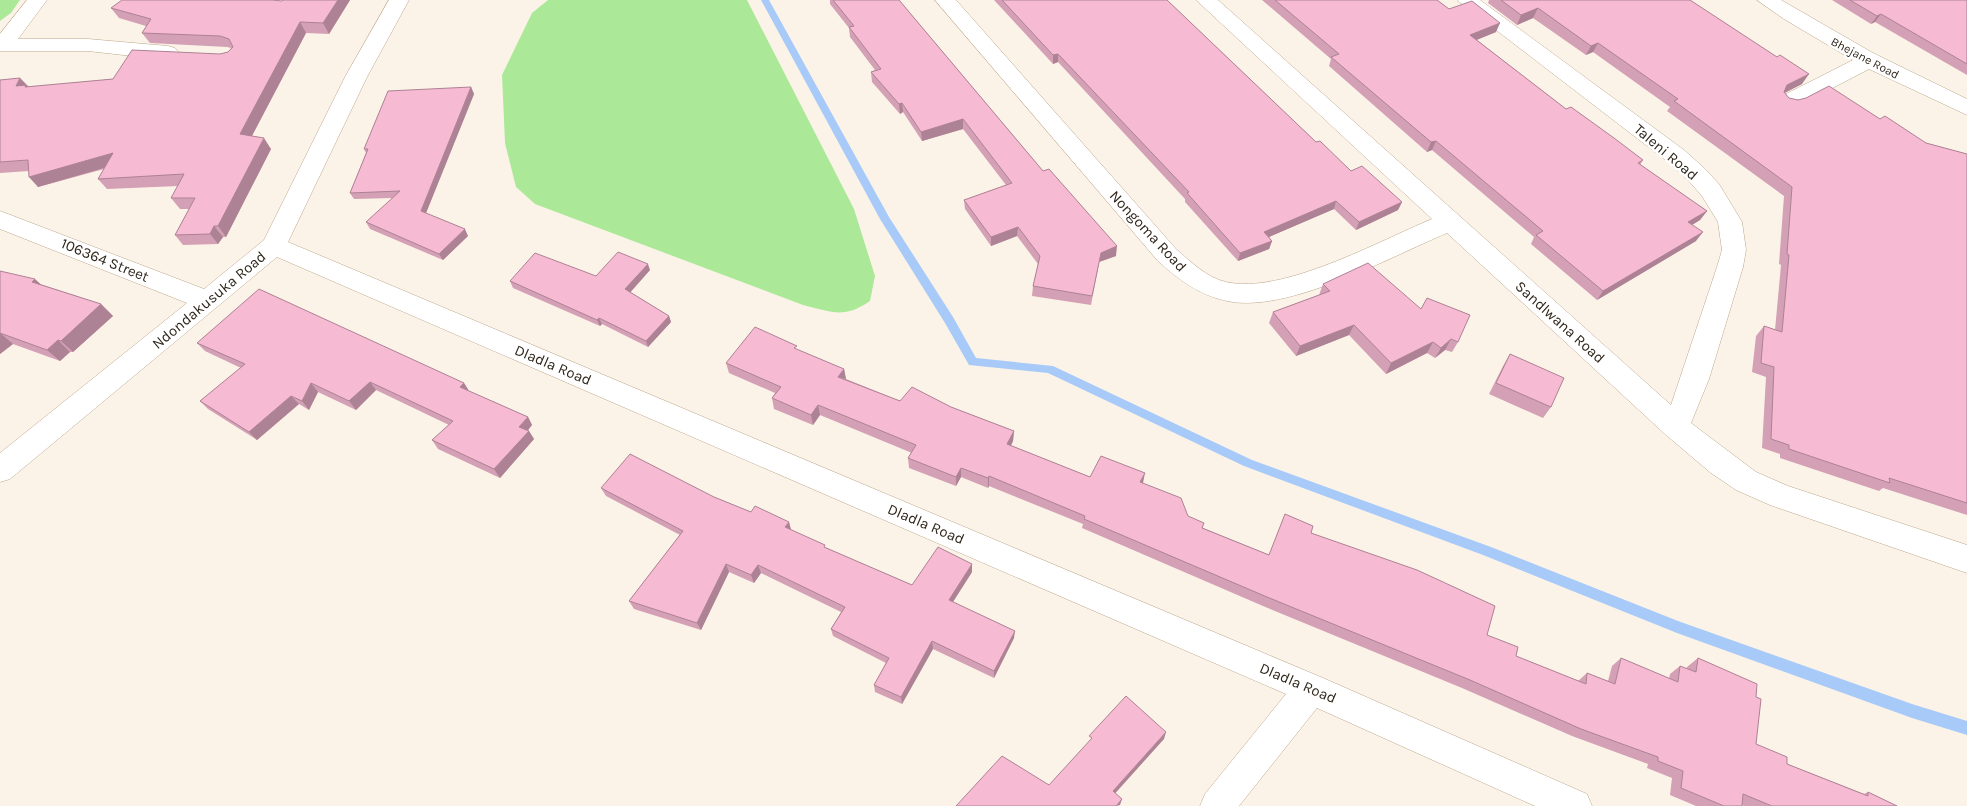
<svg xmlns="http://www.w3.org/2000/svg" width="1967" height="806" viewBox="0 0 1967 806" font-family="Karla,sans-serif">
<style>
.green{fill:#abe998}
.lines{fill:none;stroke-linecap:round;stroke-linejoin:round}
.stream{fill:#a7caf9;fill-rule:evenodd}
.minor-casing{stroke:#bda78c;stroke-width:1}
.minor{fill:#fff;fill-rule:evenodd}
.wall{fill:#d4a0b5}
.shaded-wall{fill:#ad8294}
.building{fill:#f7bad3;stroke:#ad8294}
.labels{text-anchor:middle;stroke-width:5;stroke-linejoin:round;paint-order:stroke}
.far-street-label{font-size:12px;fill:#2e261b;stroke:#fff}
.street-label{font-size:15px;fill:#2e261b;stroke:#fff}
</style>
<rect width="100%" height="100%" fill="#fcf3e8"/>
<path class="green" d="M0,0h20l-9,13 -11,8z
M548,0h199l107,209 21,67 -5,25c-26,18 -38,11 -67,4l-268,-101 -19,-17 -11,-44 -3,-68 30,-62z"/>
<g class="lines">
<path class="stream" d="M761,0h8l120,217 64,100 23,41 77,8 199,94 239,87 187,74 234,83 55,17v14l-55,-17 -235,-85 -194,-78 -239,-89 -196,-93 -79,-8 -24,-42 -65,-104z"/>
<g class="minor-casing">
<path id="minor" d="M27,0h20l-29,39h70l80,7 7,2 4,5 -4,5 -7,2 -80,-9h-88v-17z
M389,0h20l-42,77 -79,165 1035,436 264,116 5,12h-57l-218,-98 -78,98h-39l5,-12 81,-100 -1009,-437 -267,222 -10,3v-29l187,-150 -187,-74v-18l204,78 60,-49 81,-163z
M935,0h21l220,249c14,12 31,29 50,33 56,13 153,-41 206,-63l-236,-219h22l453,405 46,-138 5,-17 -4,-28 -16,-26 -14,-16 -20,-18 -211,-162h23l204,150 20,18 15,16 23,38 4,28 -3,17 -34,112 -18,44 65,49 32,14 179,59v28l-197,-68 -34,-15 -25,-17 -45,-38 -219,-202c-57,24 -160,81 -220,68 -28,-6 -48,-21 -69,-40z
M1757,0h24l92,53 94,46v16l-98,-46 -71,37 -8,2 -8,-2 -3,-5 3,-5 71,-36 -69,-41z"/>
</g>
<use href="#minor" class="minor"/>
</g>
<path class="wall" d="M283,0h67l-21,34 -23,-1 -54,103 19,13 -45,88h-3l-5,7 -35,1 -8,-10 14,-26h-9l-9,-11 7,-12 -71,3 -9,-10 6,-10 -66,18 -9,-16 -29,2v-93l20,-2 8,9 85,-8 107,-25 8,-2 3,-4 -4,-1 -77,-4 -8,-10 4,-7 -27,-8 -8,-10 171,-7z
M830,0h69l144,171 73,85 -17,6 -8,43 -59,-9 1,-10 5,-22 -21,-28 -26,10 -26,-37 -1,-9 42,-15 -43,-56 -41,12 -19,-29 -3,2 -28,-32 -1,-10 4,-2 -25,-33 -1,-9 -19,-24z
M994,0h173l149,142 35,29 51,31 -4,8 -42,20 -22,-21 -65,28 3,4 -3,8 -31,12 -53,-59v-3l-127,-137 -5,2z
M1262,0h175l12,9 47,23 -19,8 89,69 77,51 -3,5 67,46 -7,9 -8,5 4,16 -99,59 -66,-56 3,-7 -102,-87 -5,2 -98,-86 2,-7z
M1489,0h201l112,84 -17,9 4,5 91,21 46,24 41,11v361l-84,-27 -4,3 -99,-33v-4l-18,-6 4,-71 -14,-5 4,-36 8,-10 11,4 6,-65 -2,-1 5,-68 -117,-85 3,-4 -77,-55 -7,3 -53,-37 -16,7 -29,-22z
M1832,0h135v75l-92,-53 -4,2z
M471,87l3,7 -48,119 42,23 -25,24 -73,-31 -4,-7 27,-24 -39,1 -4,-6 16,-40 -2,-4z
M650,270l-20,22 39,24 2,6 -23,25 -46,-23 -2,2 -87,-38 -3,-7 86,-5z
M0,271l101,33 12,12 -40,36h-3l-10,9 -47,-17 -13,10z
M1323,284l135,58 -6,10 -7,-2 -10,8 -8,-5 -41,21 -37,-39 -53,21 -27,-33 4,-11 46,-17z
M197,343l267,40 5,8 59,26 4,8 -4,5 6,9 -34,39 -62,-29 -6,-9 17,-15 -73,-35 -20,20 -38,-18 -9,18 -10,-6 -42,36 -49,-31 -8,-8 41,-33 -36,-17z
M797,350l47,19 2,10 54,22 51,6 63,24 -1,10 -2,5 79,31 53,6 60,45 66,27 16,-41 26,19 176,102 29,21 62,25 9,-8 21,8 4,-15 9,-8 48,21 1,-5 10,-8 7,3v-2l11,-9 58,39v47l31,20 77,30 4,-2 29,14h-153l-2,-1v1h-46l-26,-11 2,-17 -25,-10 1,-4 -76,-28 -110,-48 -199,-82 -181,-78 1,-4 -94,-38 -1,2 -27,-11 -5,9 -47,-18 -1,-10 4,-5 -92,-38 -7,10 -39,-16 -2,-11 3,-5 -46,-20 -3,-10z
M1510,354l41,53 -8,11 -54,-24 14,-28z
M601,488l113,9 37,15 38,10 2,8 35,18 86,37 60,-13 -19,30 61,36 -20,40 -61,-29 -31,55 -27,-12 -1,-7 12,-22 -53,-27 -2,-7 10,-17 -80,-39 -7,10 -25,-11 -28,58 -67,-21 -5,-8 51,-66 -74,-39z"/>
<path class="shaded-wall" d="M338,0h12l-21,34 -6,-11z
M1538,8l-5,10 -16,7 4,-10z
M1881,14l-6,8 -4,2 6,-8z
M300,22l6,11 -59,112 -7,-11z
M1500,23l-4,9 -30,12 4,-9z
M1598,43l-5,9 -7,3 5,-9z
M1058,54v8l-5,2v-9z
M1809,74l-7,10 -22,11 7,-10z
M20,78l10,10 -14,-2z
M471,87l3,7 -50,124 -3,-7z
M902,103l1,9 -3,2 -1,-10z
M963,119v10l-41,12 -1,-9z
M264,138l7,11 -45,88 -8,-11z
M1436,141l-4,9 -5,2 4,-10z
M113,153l8,10 -83,24 -9,-10z
M1336,201l-2,8 -72,31 2,-8z
M1402,202l-4,8 -42,20 3,-8z
M1707,211l-7,9 -18,11 6,-9z
M214,226l9,11 -5,7 -8,-10z
M1018,227l-1,9 -26,10v-9z
M465,229l3,7 -25,24 -4,-6z
M1703,232l-7,9 -99,59 6,-9z
M1272,241l-3,8 -31,12 2,-8z
M1117,246l-1,10 -17,6 -8,43 10,-52z
M648,264l2,6 -22,25 -3,-6z
M35,279l12,11 -15,-8z
M101,304l12,12 -40,36 -12,-11z
M669,316l2,6 -23,25 -2,-6z
M599,318l3,6 -2,2 -3,-6z
M1354,325l-5,10 -53,21 4,-10z
M0,333l13,11 -13,10z
M1451,339l-6,11 -10,8 6,-10z
M58,340l12,12 -10,9 -13,-11z
M1433,342l-6,11 -41,21 5,-11z
M844,369l2,10 -8,-2z
M370,382l6,8 -20,20 -7,-9z
M311,383l7,9 -9,18 -7,-9z
M464,383l5,8 -9,-4z
M291,396l8,8 -42,36 -8,-8z
M818,405l2,10 -7,10 -2,-10z
M528,417l4,8 -8,10 -5,-8z
M529,431l5,8 -34,39 -6,-9z
M1014,431l-1,10 -7,13 1,-10z
M961,468v9l-5,9v-9z
M1145,473l-2,10 -5,9 2,-10z
M989,476v10l-1,2v-10z
M789,522l2,8 -6,-3z
M726,564l3,8 -28,58 -4,-7z
M972,564v8l-23,36v-8z
M758,565l3,8 -7,10 -3,-8z
M1015,631l-1,7 -20,40v-7z
M932,641l1,8 -31,55 -1,-7z
M1166,732l-2,7 -53,59 2,-7z
M1122,799l-2,6 -4,1z"/>
<path class="building" d="M122,0h150l10,1 1,-1h55l-15,23 -23,-1 -60,112 24,4 -46,88h-4l-4,8 -35,1 20,-37h-24l13,-24 -86,5 15,-26 -84,24 -1,-17 -28,2v-82l20,-2 -4,8 10,-1 -1,2 88,-8 19,-29 88,4 8,-2 5,-5 -4,-8 -9,-3 -78,-3 9,-14 -40,-11z
M833,0h66l144,171 6,-2 68,77 -16,7 -9,43 -59,-10 7,-30 -22,-29 -27,10 -27,-37 48,-17 -49,-64 -42,13 -19,-29 -3,1 -28,-32 10,-3 -32,-42 5,-1z
M1002,0h165l149,142 4,-1 31,30 11,-5 40,36 -43,20 -23,-21 -72,31 8,9 -32,12 -53,-60 2,-1 -131,-138 -5,1z
M1275,0h162l12,9 23,-8 28,22 -30,12 96,74 5,-2 43,31 29,22 -5,3 69,48 -19,11 15,10 -100,59 -67,-56 7,-4 -107,-90 -5,1 -100,-85 8,-3z
M1501,0h189l87,57 3,-2 29,19 -22,11 -3,7 5,6 9,2 8,-2 23,-12 51,33 5,-3 41,27 41,11v349l-78,-25 1,5 -101,-34v-4l-18,-6 3,-72 -13,-4 3,-37 18,6 7,-77 -2,-1 5,-67 -118,-86 4,-2 -80,-56 -7,3 -53,-38 -17,7z
M1850,0h117v64l-86,-50 -4,2z
M471,87l-50,124 44,18 -26,25 -73,-32 34,-31 -50,2 18,-44h-4l24,-58z
M618,252l30,12 -23,25 44,27 -23,25 -47,-23 -2,2 -87,-39 25,-28 61,23z
M1368,263l53,46 6,-11 43,17 -12,27 -7,-3 -10,9 -8,-6 -42,21 -37,-38 -54,21 -27,-34 57,-21 -7,-7z
M0,271l35,8 -3,3 69,22 -40,37 -3,-1 -11,10 -47,-17z
M259,289l205,94 -4,4 68,30 -9,10 10,4 -35,38 -62,-29 21,-19 -83,-39 -21,19 -38,-18 -9,18 -11,-5 -42,36 -49,-31 45,-37 -48,-21z
M755,327l42,19 -3,2 50,21 -6,8 62,24 12,-14 39,20 63,24 -7,13 83,33 11,-21 44,17 -5,9 41,16 7,18 16,7 -2,5 67,27 16,-41 28,12 -2,7 106,37 78,36 -8,29 31,12 -2,9 70,28 1,-11 28,11 6,-26 57,24 2,-16 16,6 2,-14 59,26 -1,13 5,2 -5,45 31,13v7l81,32v-4l29,14h-125l-29,-12 -1,12h-18l-43,-18 2,-17 -25,-10v-4l-77,-28 -111,-49 -203,-83 -183,-78 1,-3 -96,-40 -1,2 -27,-10 -5,9 -48,-19 8,-13 -98,-40 -7,10 -39,-17 9,-11 -55,-24z
M1510,354l54,24 -13,29 -55,-24z
M630,454l84,43 37,15 4,-6 34,16 -4,5 40,18 -1,2 88,38 26,-38 34,17 -23,36 66,31 -21,40 -62,-30 -31,56 -27,-12 15,-27 -58,-29 14,-22 -87,-42 -7,10 -25,-11 -29,59 -68,-22 54,-70 -82,-43z
M1126,696l40,36 -53,59 9,8 -6,7h-160l46,-50 47,29 43,-47 -3,-2z"/>
<g class="labels">
<g class="far-street-label">
<text transform="translate(1865 58) rotate(28)" y="4">Bhejane Road</text>
</g>
<g class="street-label">
<text transform="translate(1666 152) rotate(40)" y="5">Taleni Road</text>
<text transform="translate(1148 231) rotate(47)" y="5">Nongoma Road</text>
<text transform="translate(105 260) rotate(22)" y="5">106364 Street</text>
<text transform="translate(209 300) rotate(-40)" y="5">Ndondakusuka Road</text>
<text transform="translate(1560 322) rotate(42)" y="5">Sandlwana Road</text>
<text transform="translate(553 365) rotate(23)" y="5">Dladla Road</text>
<text transform="translate(926 524) rotate(23)" y="5">Dladla Road</text>
<text transform="translate(1298 683) rotate(23)" y="5">Dladla Road</text>
</g>
</g>
</svg>
